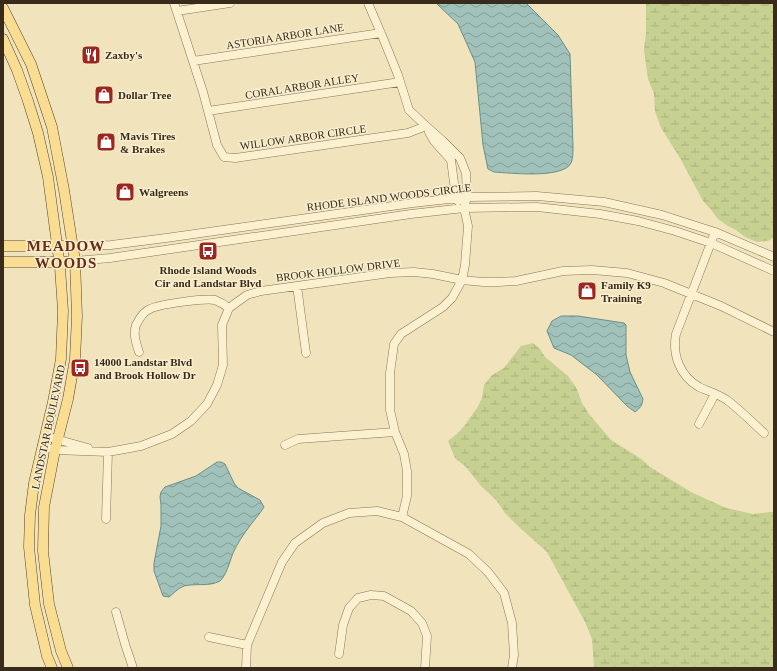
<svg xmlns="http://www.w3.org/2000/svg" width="777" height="671" viewBox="0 0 777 671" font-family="'Times New Roman',serif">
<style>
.wetland{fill:url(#wetland-marsh)}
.water{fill:url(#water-waves);stroke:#689088}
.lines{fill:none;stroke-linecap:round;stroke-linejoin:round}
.minor-casing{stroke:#8a7455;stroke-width:9}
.major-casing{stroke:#57422a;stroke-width:11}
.minor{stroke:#fbf1d1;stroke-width:8}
.major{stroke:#f8dd92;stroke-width:10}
.labels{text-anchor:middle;stroke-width:3;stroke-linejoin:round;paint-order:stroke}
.street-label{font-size:11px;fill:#382b1b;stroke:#f8eece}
.poi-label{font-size:11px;font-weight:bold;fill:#382b1b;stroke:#f8eece;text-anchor:start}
.district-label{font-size:15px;font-weight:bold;letter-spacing:1px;fill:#682c17;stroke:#f8eece}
</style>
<defs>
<pattern id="wetland-marsh" width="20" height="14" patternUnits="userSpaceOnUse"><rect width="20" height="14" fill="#c5d091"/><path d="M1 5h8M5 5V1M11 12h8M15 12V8" fill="none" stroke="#aab37c"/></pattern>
<pattern id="water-waves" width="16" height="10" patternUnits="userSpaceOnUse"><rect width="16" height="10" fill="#a1c2ba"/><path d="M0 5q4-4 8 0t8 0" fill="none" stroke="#849e96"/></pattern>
</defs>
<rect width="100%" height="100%" fill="#f1e4bd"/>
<path class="wetland" d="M646,3h128v234l-6,4 -11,1 -12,-5 -9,-7 -8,-4 -10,-7 -6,-8 -9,-10 -23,-43 -15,-24 -4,-6 -6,-17 -1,-17 -6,-15 -4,-29 2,-17z
M533,343l7,6 5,8 23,19 9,13 5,14 7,11 22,26 29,18 10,9 41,25 35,16 27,6 17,-2h4v156h-180l-2,-29 -7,-17 -38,-70 -28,-25 -14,-14 -9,-13 -15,-14 -15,-19 -11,-9 -7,-17 10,-8 7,-8 12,-17 5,-10 2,-13 8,-10 12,-7 17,-22z"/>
<path class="water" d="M436,3h90l32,32 12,19 3,93c0,5 0,12 -2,16 -8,16 -61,10 -77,9l-6,-3 -5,-24 -8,-83 -17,-38z
M561,316h17l46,7 2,2v30l4,17 13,27c-1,7 -3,9 -8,13l-8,-6 -30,-31 -26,-20 -17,-7 -7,-17 5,-10z
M217,462h4l4,2 9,19 4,5 22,12 4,7c-5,8 -10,13 -15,20 -6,8 -12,17 -16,26 -3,8 -7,23 -13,28 -11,6 -25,2 -36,5 -6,2 -11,8 -15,11l-6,-1 -9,-25v-8l7,-37v-21l-1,-8 1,-5 4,-5 31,-11z"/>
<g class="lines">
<g class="minor-casing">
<path id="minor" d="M174,3l29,89 14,53 7,12 11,1 173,-25 18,-7
M368,3l15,35 15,37 11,35 17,16 17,15 17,17 6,15 1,24 -3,11 4,18 -3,39 -3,15 -10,18 -9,9 -42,27 -7,10 -4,29v37l5,22 9,22 3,17v25l-5,21
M177,11l53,-8
M193,61l188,-28
M208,111l192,-29
M429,132l5,9 17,19 5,38 2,3
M715,232l-39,102c-4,21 4,42 23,53 9,4 19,7 28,13 13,10 25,22 37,33
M72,246l39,-1 55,-7 247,-35 54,-6 70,-1 67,6 58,13 53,17 59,25
M75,261l35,-3 301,-44 53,-6 73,-1 63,7 38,7 37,10 36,12 63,28
M297,286l9,67
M139,352c-3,-9 -6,-18 -3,-27 3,-6 8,-14 14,-16 9,-5 56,-11 65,-9 5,2 10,5 14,8
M699,424l16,-30
M45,436l43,12
M285,445l13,-6 97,-7
M42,446l13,4 53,2 33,-6 31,-12 19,-13 16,-17 10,-19 6,-20 -1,-40 7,-17 18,-13 14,-4 129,-18 24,-1 19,2 29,6 21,2h16l17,-1 47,-10 29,-1 35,3 37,10 57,23 53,26
M106,519l2,-67
M116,612l9,32 8,24
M209,637l38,8
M339,654l4,-29 6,-17 9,-10 13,-3 13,1 27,15 11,12 5,13 -2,32
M246,668l1,-23 35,-83 13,-19 28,-20 26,-10 28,-2 25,6 67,37 19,18 16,21 8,30 2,32 -2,13"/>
</g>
<g class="major-casing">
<path id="major" d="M3,8l28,56 21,63 12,63 11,71 2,55 -2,43 -7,40 -13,51 -11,57 -1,44 6,53 12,47 7,17
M3,39l14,31 11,31 10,32 10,44 12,90 3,44 -2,48 -8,43 -19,81 -4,32 -1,32 6,58 12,51 5,12
M3,246h61
M3,262h56l16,-1"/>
</g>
<use href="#minor" class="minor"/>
<use href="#major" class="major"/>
</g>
<defs>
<g id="restaurant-square" transform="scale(1)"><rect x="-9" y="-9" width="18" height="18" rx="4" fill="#9e2621" stroke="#f8eece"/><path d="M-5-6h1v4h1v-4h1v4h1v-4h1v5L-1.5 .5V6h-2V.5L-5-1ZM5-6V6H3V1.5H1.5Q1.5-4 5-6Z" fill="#fff"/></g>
<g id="shop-square" transform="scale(1)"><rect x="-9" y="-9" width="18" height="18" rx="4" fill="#9e2621" stroke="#f8eece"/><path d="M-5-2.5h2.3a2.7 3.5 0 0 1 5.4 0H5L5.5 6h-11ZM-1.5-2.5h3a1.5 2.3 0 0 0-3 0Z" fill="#fff"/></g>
<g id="bus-square" transform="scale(1)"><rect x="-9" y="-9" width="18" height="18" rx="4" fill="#9e2621" stroke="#f8eece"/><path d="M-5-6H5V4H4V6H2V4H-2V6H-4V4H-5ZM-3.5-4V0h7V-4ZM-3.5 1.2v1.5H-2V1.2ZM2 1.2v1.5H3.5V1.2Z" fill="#fff"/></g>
</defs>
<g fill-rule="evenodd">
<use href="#restaurant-square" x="91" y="55"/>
<use href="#shop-square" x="104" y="95"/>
<use href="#shop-square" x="106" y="142"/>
<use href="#shop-square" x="125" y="192"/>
<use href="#bus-square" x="208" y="251"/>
<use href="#shop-square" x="587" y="291"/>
<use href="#bus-square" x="80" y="368"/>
</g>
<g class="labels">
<g class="street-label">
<text transform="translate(285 36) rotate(-9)" y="4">ASTORIA ARBOR LANE</text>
<text transform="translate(302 86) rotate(-9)" y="4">CORAL ARBOR ALLEY</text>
<text transform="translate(303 137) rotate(-8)" y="4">WILLOW ARBOR CIRCLE</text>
<text transform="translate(389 197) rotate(-7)" y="4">RHODE ISLAND WOODS CIRCLE</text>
<text transform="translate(338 270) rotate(-7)" y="4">BROOK HOLLOW DRIVE</text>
<text transform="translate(48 427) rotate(-78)" y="4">LANDSTAR BOULEVARD</text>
</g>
<g class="poi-label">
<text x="105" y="59">Zaxby's</text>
<text x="118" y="99">Dollar Tree</text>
<text x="120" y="140">Mavis Tires<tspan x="120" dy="13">&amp; Brakes</tspan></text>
<text x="139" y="196">Walgreens</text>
<text x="208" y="274" text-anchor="middle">Rhode Island Woods<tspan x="208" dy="13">Cir and Landstar Blvd</tspan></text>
<text x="601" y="289">Family K9<tspan x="601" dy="13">Training</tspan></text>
<text x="94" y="366">14000 Landstar Blvd<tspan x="94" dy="13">and Brook Hollow Dr</tspan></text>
</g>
<g class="district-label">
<text x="66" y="251">MEADOW<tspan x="66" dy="17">WOODS</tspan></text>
</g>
</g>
<rect width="777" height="671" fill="none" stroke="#382b1b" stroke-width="8"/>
</svg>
